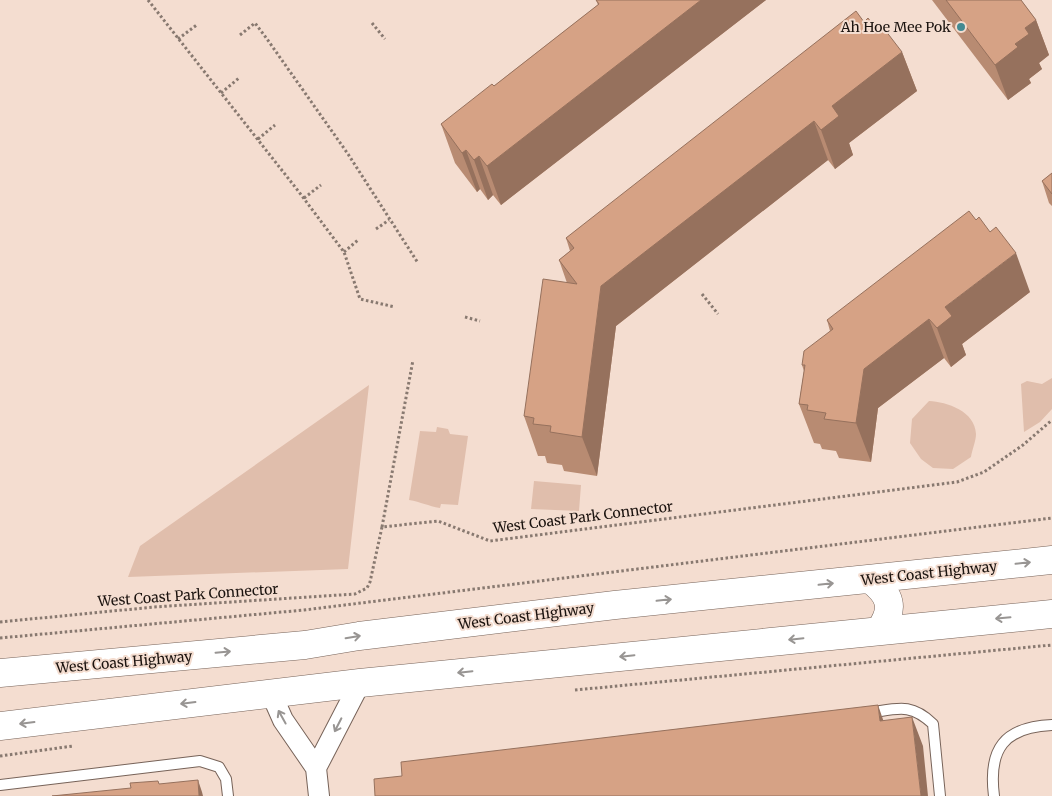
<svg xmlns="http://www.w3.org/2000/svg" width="1052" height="796" viewBox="0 0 1052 796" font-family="Merriweather,serif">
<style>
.green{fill:#e0beac}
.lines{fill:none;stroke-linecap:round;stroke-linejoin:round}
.service-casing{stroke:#776359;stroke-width:12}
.minor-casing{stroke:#776359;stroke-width:22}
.trunk-casing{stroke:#776359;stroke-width:29}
.path{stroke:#887970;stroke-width:3;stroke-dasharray:2.5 2.5;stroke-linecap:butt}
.service{stroke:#fff;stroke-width:10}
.minor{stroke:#fff;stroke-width:20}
.trunk{stroke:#fff;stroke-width:28}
.wall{fill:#b88b72}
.shaded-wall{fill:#96715d}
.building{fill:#d6a285;stroke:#96715d}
.oneway{stroke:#989593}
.poi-dot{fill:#438a92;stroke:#f4ddd0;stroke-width:2}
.labels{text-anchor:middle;stroke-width:4;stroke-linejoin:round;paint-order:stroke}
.poi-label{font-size:14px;fill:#1b130f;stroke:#f4ddd0;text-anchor:end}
.street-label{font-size:14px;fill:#1b130f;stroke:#f4ddd0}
</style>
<rect width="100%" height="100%" fill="#f4ddd0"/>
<path class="green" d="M1052,378v31l-12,13 -16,10 -3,-48 6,-3 15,3z
M369,385l-21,184 -220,8 12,-31z
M929,401c18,1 46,10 47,33 0,7 -4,16 -5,23l-18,12 -20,-1 -12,-9 -11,-16 2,-24z
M437,427l11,2 2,5 18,2 -10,69 -17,-1 -1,4c-12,-2 -19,-6 -31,-8l11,-69 16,1z
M534,481l47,4 -2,26 -48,-2z"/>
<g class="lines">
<g class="service-casing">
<path id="service" d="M868,713c29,-4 42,-11 65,11l7,72
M0,785l200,-24 19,6 7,12 2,17
M994,796c-6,-47 10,-69 58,-71"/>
</g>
<g class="minor-casing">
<path id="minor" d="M271,693l12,27 33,48 3,28
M316,768l44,-85"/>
</g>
<g class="trunk-casing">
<path id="trunk" d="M870,579c21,16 25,29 10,51
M0,673l305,-28 54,-9 256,-31 437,-45
M0,726l360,-43 692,-69"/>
</g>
<path class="path" d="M148,0l151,192 45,60 16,47 35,8
M372,23l13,16
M240,35l15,-12 12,16 81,115 70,109
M178,39l20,-15
M221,93l18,-15
M258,139l17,-14
M304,198l17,-13
M376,229l13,-9
M344,252l14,-12
M702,294l16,20
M465,317l15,4
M382,527l31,-167
M0,622l154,-15 201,-13 12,-6 3,-6 12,-55 56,-6 52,20 467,-59 27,-10 39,-27 29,-25
M0,638l304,-28 748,-92
M575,690l477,-45
M0,756l73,-10"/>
<use href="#service" class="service"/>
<use href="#minor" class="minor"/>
<use href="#trunk" class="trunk"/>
</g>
<path class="wall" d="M596,0h170l-265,205 -8,-10 -5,5 -8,-11 -3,3 -22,-29 -14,-39 53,-38 104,-81z
M932,0h89l15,20 13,35 -10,8 3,6 -13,10 2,4 -23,17z
M864,22l13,8 25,22 15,39 -68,52 4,12 -18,14 -7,-9 -212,166 -19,150 -33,-5 -2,-6 -15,-2 -2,-7h-7l-14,-40 43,-133 -8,-23 11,-9 -4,-13z
M1052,173v33l-3,-3 -7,-22z
M1030,292l-68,52 4,11 -15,12 -7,-9 -66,50 -7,54 -32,-4 -3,-7 -14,-2 -2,-5 -6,-1 -15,-39 5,-33 -2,-6 28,-34 -3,-11z"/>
<path class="shaded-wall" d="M701,0h65l-265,205 -14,-39z
M1036,20l13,35 -10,8 3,6 -13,10 2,4 -23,17 -13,-35 20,-21 10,-16z
M902,52l15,39 -68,52 4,12 -18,14 -14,-39 11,-24z
M814,121l14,39 -212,166 -19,150 -15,-39 19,-151z
M466,150l14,39 -3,3 -15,-39z
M479,156l14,39 -5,5 -14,-40z
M1016,253l14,39 -68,52 4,11 -15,12 -14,-39 8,-21z
M929,319l15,39 -66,50 -7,54 -15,-39 8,-54z
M878,705l10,29 -8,-13z
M912,717l11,29 5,50h-7z
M198,780l4,12 1,4h-4z"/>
<path class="building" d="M596,0h105l-214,166 -8,-10 -5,4 -8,-10 -4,3 -21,-29 51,-40 2,2 105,-82z
M946,0h75l15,20 -11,8 4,6 -14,10 3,3 -23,18z
M856,11l8,11 4,-4 9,12 5,-4 20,26 -70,54 7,10 -18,14 -7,-9 -213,165 -19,151 -32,-5 1,-6 -18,-2 1,-6 -10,-2 19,-137 34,5 -18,-24 15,-12 -8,-10z
M1052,173v21l-10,-13z
M969,211l7,9 3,-3 11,15 6,-5 20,26 -71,54 7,9 -15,12 -8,-9 -65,50 -8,54 -32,-4 2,-6 -19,-3 1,-5 -9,-1 6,-39h-3l2,-14 29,-22 -6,-9z
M878,705l2,16 32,-4 9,79h-546l-1,-17 28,-3 -1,-14z
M198,780l1,16h-147l79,-8 -1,-5 28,-2 1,3z"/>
<defs><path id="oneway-shaft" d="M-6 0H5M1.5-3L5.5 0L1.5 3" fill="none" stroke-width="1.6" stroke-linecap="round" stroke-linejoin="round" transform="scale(1.25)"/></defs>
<g class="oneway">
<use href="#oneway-shaft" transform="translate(1023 563) rotate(-6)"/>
<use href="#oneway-shaft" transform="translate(826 584) rotate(-6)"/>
<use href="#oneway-shaft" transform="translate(664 600) rotate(-6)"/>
<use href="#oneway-shaft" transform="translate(1003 618) rotate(175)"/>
<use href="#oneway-shaft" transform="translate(353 637) rotate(-9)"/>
<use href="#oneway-shaft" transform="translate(796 639) rotate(174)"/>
<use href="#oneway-shaft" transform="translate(223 652) rotate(-5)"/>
<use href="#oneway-shaft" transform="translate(627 656) rotate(174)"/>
<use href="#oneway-shaft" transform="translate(465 672) rotate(174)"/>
<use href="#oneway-shaft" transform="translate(188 703) rotate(173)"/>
<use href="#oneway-shaft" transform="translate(282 717) rotate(-119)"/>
<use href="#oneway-shaft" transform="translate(27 723) rotate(173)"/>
<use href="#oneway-shaft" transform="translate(338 725) rotate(117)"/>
</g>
<circle class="poi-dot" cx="961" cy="27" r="5"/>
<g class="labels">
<g class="poi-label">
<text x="951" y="32">Ah Hoe Mee Pok</text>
</g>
<g class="street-label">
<text transform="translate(583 517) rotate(-7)" y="5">West Coast Park Connector</text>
<text transform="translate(929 573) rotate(-6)" y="5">West Coast Highway</text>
<text transform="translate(188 595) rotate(-4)" y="5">West Coast Park Connector</text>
<text transform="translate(526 616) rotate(-7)" y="5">West Coast Highway</text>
<text transform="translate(124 662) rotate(-5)" y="5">West Coast Highway</text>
</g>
</g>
</svg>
